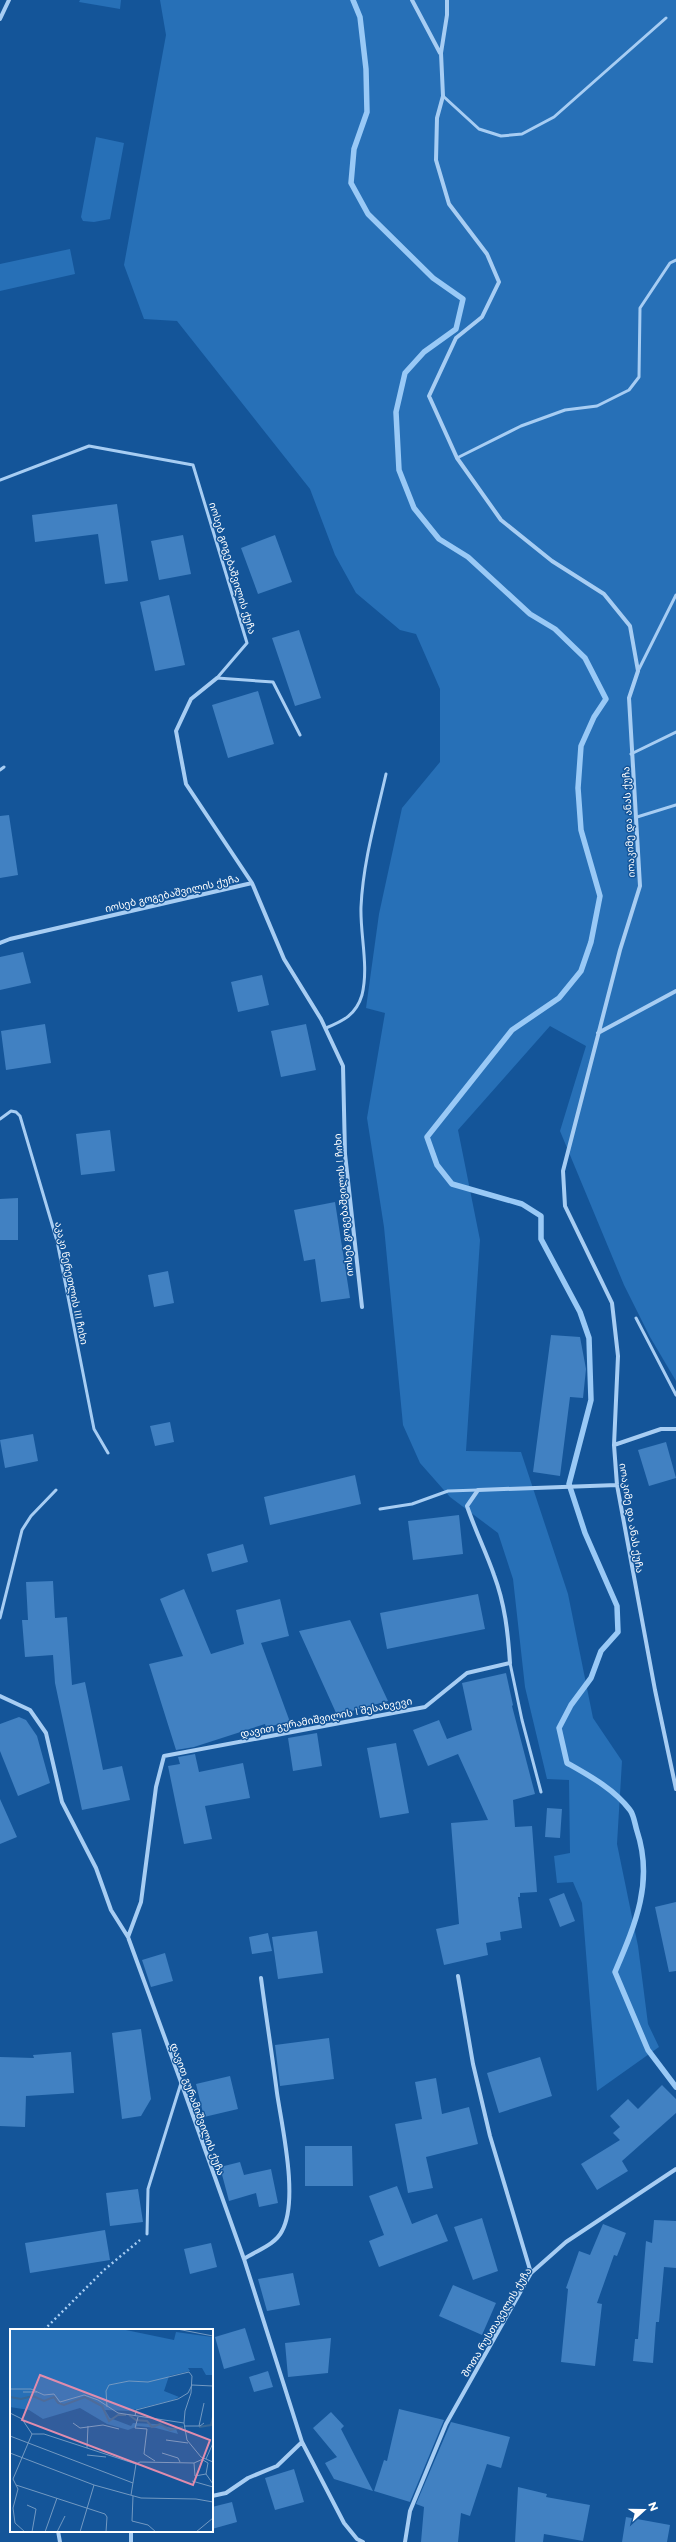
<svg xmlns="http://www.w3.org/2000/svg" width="676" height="2542" viewBox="0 0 676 2542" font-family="Montserrat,'Noto Sans Georgian',sans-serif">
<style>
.green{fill:#2770b7}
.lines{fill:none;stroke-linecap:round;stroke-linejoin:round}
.stream{stroke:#99c9f6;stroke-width:5.5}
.building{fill:#4181c2}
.path{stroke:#a7cdf3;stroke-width:2.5;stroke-dasharray:2 3;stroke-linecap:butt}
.lane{stroke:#a7cdf3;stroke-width:3}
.street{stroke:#a7cdf3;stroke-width:4}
.labels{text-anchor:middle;stroke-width:3;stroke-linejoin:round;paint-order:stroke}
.street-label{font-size:10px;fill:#fff;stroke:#145599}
.inset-river{fill:none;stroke:#376797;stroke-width:2}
.inset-road{fill:none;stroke:#7299c2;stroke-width:1}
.view{fill:#e08cad;fill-opacity:0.15;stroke:#e08cad;stroke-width:2}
.inset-edge{fill:none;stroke:#fff;stroke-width:2}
</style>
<rect width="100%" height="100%" fill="#145599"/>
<path class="green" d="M80,0h41l-1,9 -41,-7z
M160,0h516v1381l-26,-44 -26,-52 -64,-154 26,-85 -36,-20 -92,104 22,110 -14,211 55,1 47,142 25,124 29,43 -5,83 21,102 10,78 11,23 -62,44 -15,-188 -9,-21 -16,1 -3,-27 16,-3 -1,-73 -22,-1 -22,-92 -12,-108 -15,-46 -48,-36 -30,-34 -17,-38 -19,-198 -17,-109 18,-105 -19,-5 13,-94 23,-106 38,-46v-73l-24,-55 -16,-4 -44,-37 -21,-38 -25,-66 -133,-168 -33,-2 -20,-54 42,-230z
M96,137l28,6 -14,76 -16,3 -11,-1 -2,-4z
M70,249l5,25 -75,17v-27z"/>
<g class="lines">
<path class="stream" d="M353,0l7,17 6,52 1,43 -13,37 -3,34 17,31 65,64 30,21 -7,30 -32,23 -19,21 -9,39 3,58 15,38 25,31 29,18 62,57 25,15 30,29 21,41 -12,18 -13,29 -3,42 3,42 19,66 -9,46 -10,29 -22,27 -47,32 -85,107 10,28 15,19 70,20 19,12v23l39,73 9,26 2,62 -22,84 16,49 32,73 1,26 -17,19 -10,27 -20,27 -12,23 8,35c23,13 47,26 63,47 4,5 5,15 7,21 17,51 -2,94 -22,141l33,78 28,37"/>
</g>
<path class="building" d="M117,504l11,77 -23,3 -7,-50 -63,8 -3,-27z
M183,535l8,39 -32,6 -8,-39z
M275,535l17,47 -34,12 -17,-46z
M169,595l16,70 -30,6 -15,-69z
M299,630l22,68 -26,8 -23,-68z
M258,691l16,53 -46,14 -16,-53z
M9,815l9,60 -18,3v-62z
M23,952l8,31 -31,7v-33z
M262,975l7,30 -31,7 -7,-30z
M45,1024l6,39 -45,7 -5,-39z
M306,1024l10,46 -35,7 -10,-46z
M110,1130l5,41 -34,4 -5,-41z
M18,1198v42h-18v-41z
M335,1202l15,96 -29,4 -6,-43 -11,2 -10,-51z
M168,1271l6,32 -20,4 -6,-32z
M551,1335l29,2 6,32 -3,29 -13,-1 -10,79 -27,-4z
M170,1422l4,20 -19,4 -5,-20z
M33,1434l5,27 -33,7 -5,-28z
M666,1442l10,36 -27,8 -11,-36z
M355,1475l6,29 -91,21 -6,-28z
M459,1515l4,39 -50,6 -5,-39z
M243,1544l5,18 -36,10 -5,-18z
M53,1581l2,37 12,-1 5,68 13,-3 18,88 19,-4 8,34 -48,10 -27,-127 -2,-28 -28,2 -3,-37h6l-2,-38z
M184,1589l27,65 33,-10 -8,-34 44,-11 9,37 -28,7 29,79 -24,5 -1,-3 -71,23 -18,3 -27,-86 34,-8 -23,-57z
M478,1594l7,35 -98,20 -7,-36z
M350,1620l38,81 -51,14 -38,-84z
M506,1673l7,32 -1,1 23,88 -22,6 2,27 17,-1 5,66 -17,1v4h-2l4,31 -22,4 1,8 -15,3 2,12 -44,10 -8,-36 23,-5 -8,-101 37,-3 -30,-66 -30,12 -15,-36 26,-10 8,19 25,-9 -10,-47z
M19,1717l7,3 11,16 13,47 -32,13 -18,-45v-27z
M317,1733l5,33 -29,5 -5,-33z
M396,1743l13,70 -29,5 -13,-70z
M195,1754l4,18 44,-9 7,35 -45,8 7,33 -28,5 -16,-78 12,-2 -2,-7z
M0,1799l17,38 -17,7z
M547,1808l15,1 -2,29 -15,-1z
M564,1893l11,28 -15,6 -11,-28z
M676,1902v69l-7,1 -14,-65z
M317,1931l6,42 -45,6 -6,-42z
M268,1933l4,18 -20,3 -3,-17z
M165,1953l8,28 -22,6 -9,-27z
M141,2029l10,70 -10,17 -19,3 -10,-86z
M329,2038l5,41 -54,7 -5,-41z
M71,2052l3,41 -48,3 -1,31 -25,-1v-69l34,1 -1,-3z
M540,2057l12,39 -53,17 -12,-40z
M230,2076l8,33 -34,8 -8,-33z
M436,2078l6,36 27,-7 9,37 -52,13 7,31 -25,5 -13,-69 27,-5 -7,-37z
M662,2085l14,14v14l-54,48 6,10 -31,19 -16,-26 39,-24 -7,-7 7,-6 -10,-11 18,-17 10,10z
M305,2146h47l1,40h-48z
M240,2162l4,13 27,-6 7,34 -19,4 -3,-14 -27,8 -9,-34z
M397,2186l15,38 25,-10 11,27 -69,26 -10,-26 15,-6 -15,-39z
M138,2189l5,33 -33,4 -4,-33z
M482,2218l16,53 -25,9 -19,-53z
M654,2220l22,1v47l-12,-1 -5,55h-3l-3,41 -20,-2 2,-22h3l8,-98 6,2z
M603,2224l23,9 -9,23 -3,-1 -17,48 5,1 -7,62 -34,-4 7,-73 -2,-1 13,-37 11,4z
M105,2230l5,30 -80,13 -5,-30z
M211,2243l6,24 -27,7 -6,-25z
M293,2273l7,32 -33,6 -9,-32z
M453,2285l43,18 -14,32 -43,-19z
M245,2328l10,32 -31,9 -9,-32z
M331,2338l-3,35 -40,4 -3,-34z
M268,2371l5,16 -19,5 -5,-15z
M399,2409l45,11 -34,82 -36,-11 10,-31 3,1z
M331,2412l13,14 -3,3 32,62 -39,-12 -9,-16 12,-6 -24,-29z
M451,2422l59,15 -9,31 -14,-4 -17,52 -9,-3 -3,29h-37l3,-35 -8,-3z
M294,2469l10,33 -29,8 -10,-32z
M518,2487l29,7 -1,3 44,8 -7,36 -39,-7 -1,8h-28z
M232,2502l5,20 -25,7v-22z
M626,2517l44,8 -3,17h-45z"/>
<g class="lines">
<path class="path" d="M44,2330l60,-60 36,-30"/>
<path class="lane" d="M443,96l36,33 22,7 21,-2 32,-17 112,-99
M457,458l64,-32 44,-16 32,-4 32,-16 10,-13 1,-69 30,-45 6,-3
M0,480l89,-34 104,19 54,178 -30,35
M638,671l38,-76
M217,678l56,4 27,53
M631,754l45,-22
M0,770l4,-3
M637,817l39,-12
M326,1028c17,-7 30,-13 36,-33 7,-29 -2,-60 -1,-88 2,-45 15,-89 25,-133
M0,1119l11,-8 5,1 4,4 37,125 37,188 14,24
M636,1318l40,77
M380,1509l32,-5 36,-13 30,-1
M0,1618l22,-88 9,-14 25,-26
M510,1663l12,57 19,72
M147,2234l1,-45 33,-106"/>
<path class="street" d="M412,0l28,53
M447,0v15l-6,38 2,43 -6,22 -1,42 13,44 38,50 12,28 -17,35 -26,21 -27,58 28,62 44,62 51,41 52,33 26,32 8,45 -9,27 11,188 -20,64 -57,221 2,35 47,97 6,53 -4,89 3,40 38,205 21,99
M0,19l9,-19
M217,678l-26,21 -15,32 10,53 66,99 32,76 37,60 22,47 2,88 17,153
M0,943l10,-4 242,-56
M598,1033l78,-42
M614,1445l47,-16h15
M0,1696l30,14 16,23 16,69 34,66 15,42 17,27 53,145 63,177 58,183 42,81 13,16 6,3
M128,1937l13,-35 15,-115 8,-31 261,-49 42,-34 43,-10c-2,-30 -5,-59 -16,-88 -8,-23 -19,-45 -27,-69l11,-16 139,-5
M458,1976l15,88 17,72 41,137
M244,2259c13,-9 31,-14 38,-28 17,-31 0,-104 -5,-138 -5,-39 -11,-77 -16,-115
M212,2496l14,-3 22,-15 29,-12 25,-24
M58,2531l2,11
M131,2531v11
M405,2542l5,-31 36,-87 85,-151 35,-31 110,-73"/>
</g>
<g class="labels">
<g class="street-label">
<text transform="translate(233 568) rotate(73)" y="4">იოსებ გოგებაშვილის ქუჩა</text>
<text transform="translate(628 822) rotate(-93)" y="4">იოაკიმე და ანას ქუჩა</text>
<text transform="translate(172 893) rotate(-13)" y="4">იოსებ გოგებაშვილის ქუჩა</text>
<text transform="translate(343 1205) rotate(-95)" y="4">იოსებ გოგებაშვილის I ჩიხი</text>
<text transform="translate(72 1283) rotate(78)" y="4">აკაკი წერეთლის III ჩიხი</text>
<text transform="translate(632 1518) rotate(81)" y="4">იოაკიმე და ანას ქუჩა</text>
<text transform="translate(326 1717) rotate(-11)" y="4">დავით გურამიშვილის I შესახვევი</text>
<text transform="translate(198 2109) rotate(70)" y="4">დავით გურამიშვილის ქუჩა</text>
<text transform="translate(496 2322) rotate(-59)" y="4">შოთა რუსთაველის ქუჩა</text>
</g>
</g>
<g transform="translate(10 2329)">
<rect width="203" height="203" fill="#145599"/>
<path d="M0,0h111l53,11 2,-8 36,5 1,38h-7l-4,-7h-14l2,3 -21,5 -5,15 15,6 -6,3 -44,11 -24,-1 5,8 21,8 2,-3 23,1 20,5 2,5 -22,-6 -18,-2 -10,4 -21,-6 -27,-16 -37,11 -14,-9 -19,-3z" fill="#2770b7"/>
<path class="inset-river" d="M0,68l11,2 12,-3 11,5 10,-4 4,6 6,2 21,-8 17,9 7,15 9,-6h8M119,86l7,5 11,1 5,6 8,-3 10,6 13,-3M189,98l12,-2 2,-8"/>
<path class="inset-road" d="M167,0l36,7M182,56l21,1M0,60h21l13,6 10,-1 6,8 24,-7 14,5 20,13 66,10M13,63h14M97,78l-1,-16 3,-6 20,-4 19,1 41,-10 3,4 -1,17 -6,18 -1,12 3,17 14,17 12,5M0,84l12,6 10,15M125,87l1,-6 42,-11 10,-6 4,-8M128,88l-3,11 12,1 -3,25 11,7M63,94l7,5 23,-3 16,4M174,97h16l4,-3M189,97l5,-23M22,105h12l92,30M0,107l123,47M156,111l22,3M77,119l1,-22M0,124l84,32 47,13 55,1 17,3M152,124l16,5 2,4M77,126l19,2M196,130l7,-16M193,131l5,3 -2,11 7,10M184,134l1,13 11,-2M126,135l4,-2 54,1 9,-4M182,152l21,6M6,156l89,29 2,3 -1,15M121,166l5,-31M123,167l-1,25 16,4 8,7M17,176l9,4 -4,23M15,203l-10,-9 -2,-15 5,-19 -5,-10 19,-45M35,203l12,-34M47,203l8,-16M70,203l14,-47M186,203l17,-14"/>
<path class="view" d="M30,46l170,65 -17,45 -171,-65z"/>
<rect width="203" height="203" class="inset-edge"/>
</g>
<g transform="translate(644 2510) rotate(69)" stroke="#145599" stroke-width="3" paint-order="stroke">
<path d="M0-3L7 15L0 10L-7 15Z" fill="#ffffff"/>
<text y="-6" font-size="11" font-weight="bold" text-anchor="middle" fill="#ffffff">N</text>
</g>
</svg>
